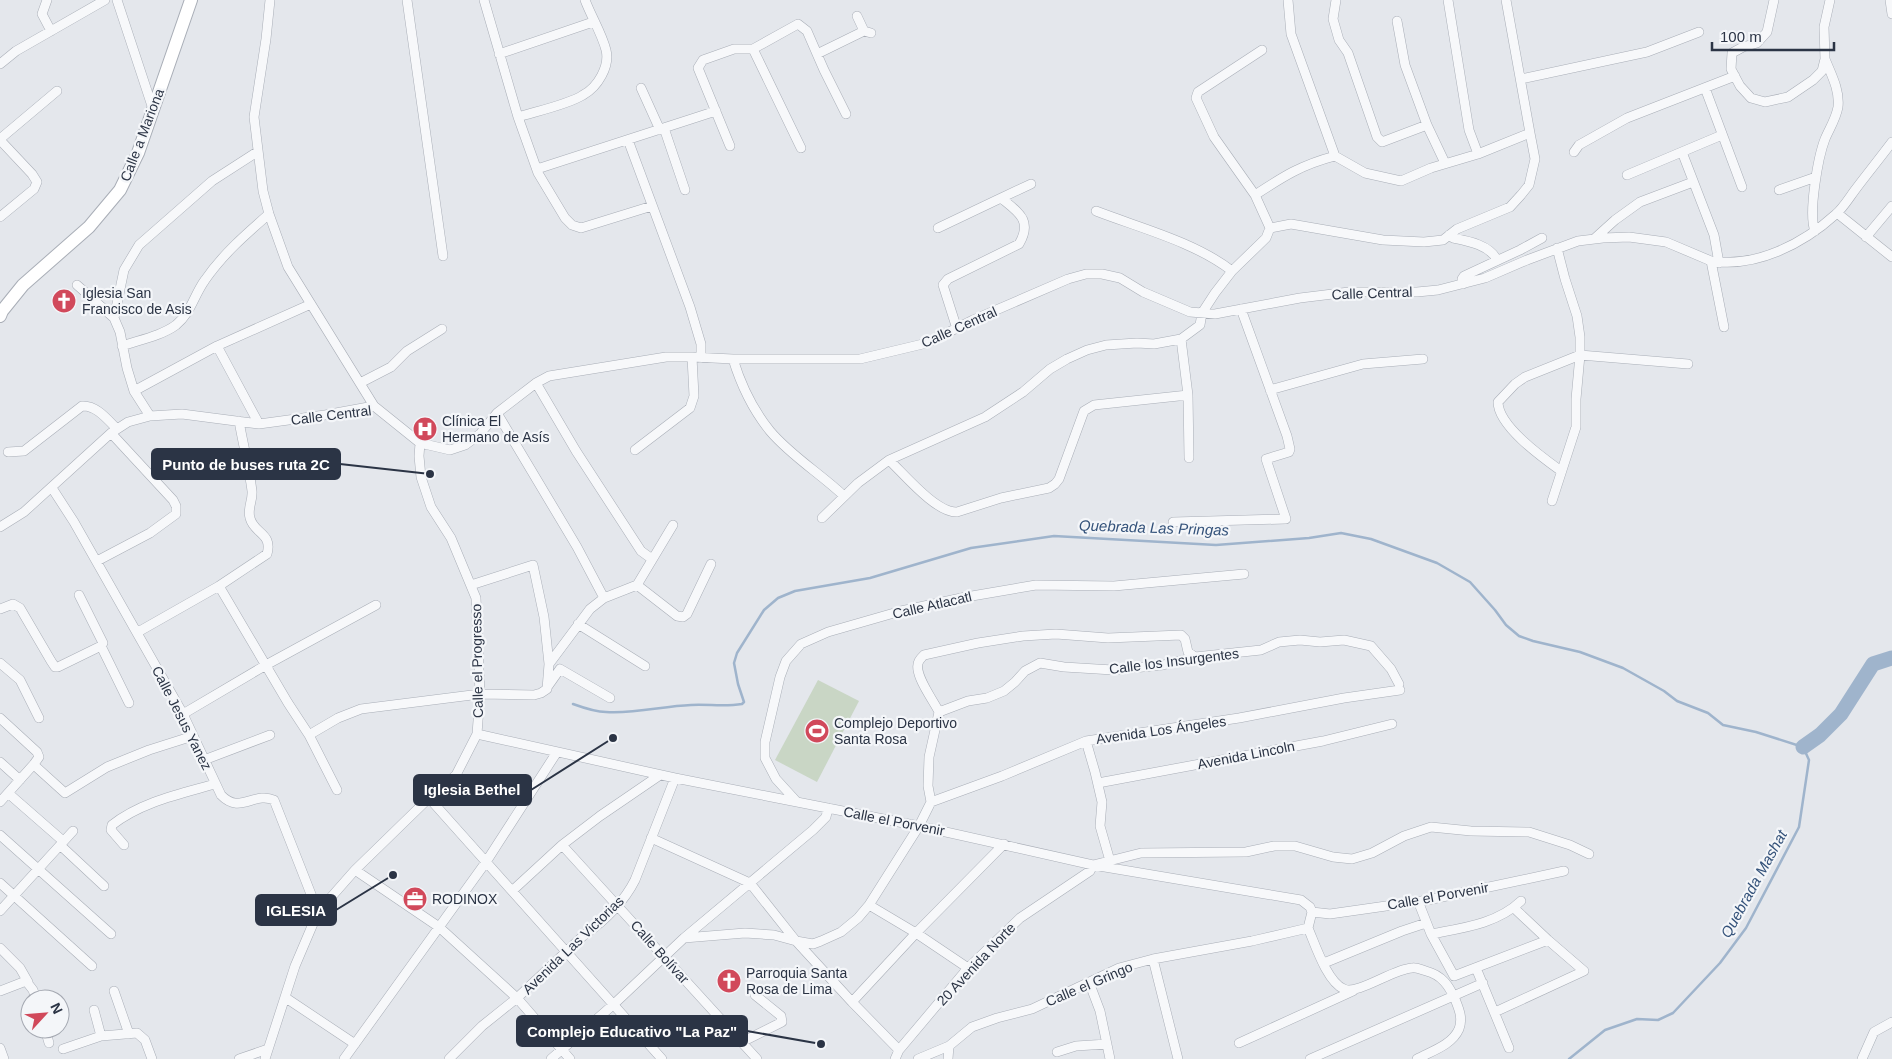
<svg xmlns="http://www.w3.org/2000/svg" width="1892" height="1059" viewBox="0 0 1892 1059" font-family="Arial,sans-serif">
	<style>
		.green { fill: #c9d6c5 }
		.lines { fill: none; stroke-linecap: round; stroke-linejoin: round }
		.stream { stroke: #9fb4cc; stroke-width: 2.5 }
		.river { stroke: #9fb4cc; stroke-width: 15 }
		.street-casing { stroke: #a9aeb7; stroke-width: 10 }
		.secondary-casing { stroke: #a9aeb7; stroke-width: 14 }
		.street { stroke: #f7f8fa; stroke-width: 9 }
		.secondary { stroke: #fff; stroke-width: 12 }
		.labels { text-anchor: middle; stroke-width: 4.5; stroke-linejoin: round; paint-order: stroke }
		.street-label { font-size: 14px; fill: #2b3445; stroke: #f4f6f9 }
		.poi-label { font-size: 14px; fill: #2b3445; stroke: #f4f6f9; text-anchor: start }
		.water-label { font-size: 15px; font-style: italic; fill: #34527a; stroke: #f4f6f9 }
		.leader { fill: none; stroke: #2b3445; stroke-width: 2 }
		.callout-dot { fill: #2b3445; stroke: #f4f6f9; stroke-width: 2 }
		.callout { fill: #2b3445; stroke: #2b3445; stroke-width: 2 }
		.callout-label { font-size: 15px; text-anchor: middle; font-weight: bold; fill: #fff }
	</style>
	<rect width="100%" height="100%" fill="#e4e7ec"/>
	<path class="green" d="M818,680L859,701L817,782L775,760Z"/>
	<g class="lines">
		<path class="stream" d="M573,704C584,708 595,712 606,712C635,714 663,706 691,705C709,704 724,707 742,704L744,702L738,684L734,663L737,653L764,610L778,598L795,591L870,578L971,548L1054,536L1216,545L1309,538L1341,533L1371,539L1437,563L1470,582L1495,610L1506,625L1519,636L1533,641L1580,652L1623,668L1664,691L1677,701L1708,713L1723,725L1756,732L1803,747L1809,760L1799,827L1746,928L1720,963L1673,1013L1658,1020L1637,1019L1605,1030L1569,1059"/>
		<path class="river" d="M1803,747L1820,735L1841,714L1873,664L1892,658"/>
		<defs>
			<path id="street" d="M47,0L42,14L51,31
				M117,0L153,109
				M270,0L266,39L254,117L263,191L269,214L288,267L374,406
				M407,0L443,256
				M484,0L518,117L538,173L565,218L572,225L581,228L652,206
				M1288,0L1291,34L1335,156
				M1336,0L1333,19L1339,40L1348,53L1377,137L1382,142L1427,125
				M1448,0L1469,130L1478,154
				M1774,0L1767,32L1757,43L1743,47L1732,53L1731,69L1740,86L1751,98L1765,102L1788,97L1813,80L1822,71L1825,59L1824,27L1830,0
				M1890,0L1892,14
				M857,16L864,31
				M1397,21L1405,65L1427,125L1445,163
				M753,49L801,148
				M499,54L593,22
				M817,54L824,70L846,114
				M0,64L16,51L105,0
				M1521,79L1647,52L1699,32
				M641,88L660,130
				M1705,88L1742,187
				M518,117C534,112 570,104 583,95C598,87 610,66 606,50C602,34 591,16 585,0
				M664,128L685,190
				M0,139L57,91
				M0,140L32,174L37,182L34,189L0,217
				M628,140L690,307L701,344V358
				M730,146L698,68L703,60L734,49H753L798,24L807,31L817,54L864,31L871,33
				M1574,152L1579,145L1627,118L1735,76
				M1682,152L1714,235L1719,263
				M537,169L716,111
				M1627,175L1722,135
				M1779,190L1816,177
				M1255,195C1284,176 1301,165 1335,156L1365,173L1401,181L1431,168L1478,154L1530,133L1506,0
				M1001,198L1031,184
				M1096,211C1140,228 1195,242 1232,271
				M1837,213L1892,257
				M938,228L1001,198C1018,212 1033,220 1019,244L948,279L943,285L957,329
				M1270,228L1291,224L1383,240L1424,242L1443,240L1457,229L1510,207L1521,195L1529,185L1535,159L1530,133
				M1815,231C1808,214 1818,157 1825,139C1829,129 1836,119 1838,107C1840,90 1831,74 1825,59
				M1449,235L1453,238C1468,241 1490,245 1497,260
				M1866,237L1892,206
				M1594,239L1615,220L1640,202L1693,182
				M1711,261L1724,327
				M1463,284L1462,279L1464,276L1520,250L1542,238
				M77,285L114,318L120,332L127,368L134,391L150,416
				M114,318L124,270L139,245L212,181L257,152
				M1181,339L1188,395L1189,458
				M122,346C139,340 161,336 176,325C191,313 194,295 205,280C223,254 246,234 269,214
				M217,346L311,304
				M733,359C741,385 753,410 770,431C791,456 821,474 844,496
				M360,383L391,367L407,351L442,329
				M536,383L576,451L641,551L652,559
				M1270,390L1363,364L1423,359
				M134,391L217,346L259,424
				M497,413L577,547L604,598
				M635,450L690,408L694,396L692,357
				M8,452L24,451L82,406C96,405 107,419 117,429
				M889,460C904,474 936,513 957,512L1001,498L1049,488L1055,484L1059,479L1084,411L1094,405L1188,395
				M1561,471C1543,458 1498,426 1498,402L1515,384L1525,377L1580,355L1688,364
				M52,488L74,522L183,714L221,795C240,815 254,791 274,800L318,912
				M1552,501L1576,427V399L1580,355V337L1577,316L1565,279L1557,248
				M822,518L858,483L889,460L985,417L1023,392L1050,369L1067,359L1087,350L1106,345L1137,343L1154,344L1181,339L1200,325L1202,313L1215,293L1232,271L1266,238L1270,228L1255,195L1214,137L1196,98L1198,92L1262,50
				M1173,522L1286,519L1266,459L1289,452L1290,449L1287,436L1241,309
				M0,527L24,512L111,433L128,422L150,416L182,414L259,424L325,415L374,406L420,443L450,450L465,445L480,434L497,413L536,383L549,376L666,357H692L733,359H860L927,343L973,320L1068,279L1086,274H1102L1120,278L1143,292L1190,312L1215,314L1300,298L1349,292H1417L1438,290L1485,278L1527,260L1578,241L1603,238L1629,237L1666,242L1711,261C1756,268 1803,244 1836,214C1843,208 1849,198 1855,190C1867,174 1880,158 1892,142
				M97,561L150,533L176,514V506L173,500L111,433
				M471,585L533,565L544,617L549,664
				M637,585L677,616L683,617L687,614L711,564
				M219,586L288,703L309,735L337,790
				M0,609L13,604L20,608L51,661L55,667H58L101,646L103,643L79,595
				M578,624L645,666
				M138,632L219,586L267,554C273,533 254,534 250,518C247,509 253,500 252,491C249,467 243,444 239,421
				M101,646L129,703
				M0,663L20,680L39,718
				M548,686L560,669L610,698
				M939,712C934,701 912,673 919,661C919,660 924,655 924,655L978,643L1023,636L1056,634L1108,638L1181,635L1185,639L1188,652L1195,657
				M183,714L266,665L376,605
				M0,718L37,752L39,757L34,764L0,802
				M477,734L675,778L919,826L1093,865L1301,900L1310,907L1312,912L1308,928L1252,941L1153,959L1119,968L1032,1009L997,1018L972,1027L949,1046L918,1059
				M309,735L338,718L361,709L480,694L534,695L541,693L547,689L549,664L590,609L604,598L637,585L673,525
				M1086,741L1095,772L1102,802L1100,826L1110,861
				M204,760L270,735
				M0,762L20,780
				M34,765L65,793L107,767L149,750L193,736
				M1098,783L1323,741L1392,724
				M8,793L63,841
				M429,798L662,1059
				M797,802L776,779L765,758V742L780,677L786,661L801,644L828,632L901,611L966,597L1036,585L1114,586L1244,574
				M931,802L1002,776L1086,741L1239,718L1344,698L1400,690
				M0,835L111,934
				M651,838L750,883L796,941L813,944L821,941L841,932L858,918L869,905L919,826L931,802L928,786L929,757L939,712L968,701L987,698L1004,691L1015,682L1025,671L1040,663L1064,667L1113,670L1163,665L1195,657L1261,650L1279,642L1300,640L1320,642L1344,640L1371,646L1391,669L1399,684
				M60,845L104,886
				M124,845L111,830L112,825C141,802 180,794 215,784
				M562,845L757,1059
				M355,870L439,927L517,998L570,1059
				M0,883L92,966
				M512,891L562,845L600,816L660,775
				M1418,901L1431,934L1454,976L1548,940
				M869,905L916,933L968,968
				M0,911L73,831
				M1312,912L1330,914L1428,900L1564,871
				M1308,928C1315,944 1327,982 1344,989C1358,995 1393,969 1412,968C1416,967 1422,970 1426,971C1442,975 1449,986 1455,999C1459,1009 1463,1018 1459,1029C1452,1045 1432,1051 1417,1059
				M1431,934C1462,928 1497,924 1521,901
				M684,938L813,830L826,817L828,808
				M0,948L20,968L28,982
				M1153,959L1178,1059
				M1324,963L1402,931L1426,923
				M1476,968L1509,1048
				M1089,982L1100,1011L1110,1059
				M0,991L26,981L33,990L36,999
				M114,991L129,1034
				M286,998L355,1044
				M852,1002L916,933L1004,844
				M94,1010L101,1036
				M1495,1012L1584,971L1548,940L1514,908
				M45,1029L49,1043
				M742,1042L782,1022L781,1016L755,995
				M1239,1043L1353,991
				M0,1048L4,1059
				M63,1049L101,1036L137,1033L145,1040L152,1059
				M1057,1052L1076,1046L1107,1044
				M239,1059L268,1049
				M265,1059L295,966L318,912L355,870L429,798L456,775L477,734L480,694L476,598L451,538L431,507L421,477L419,456L420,443
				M344,1059L486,862L557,752
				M449,1059L482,1026L517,998L583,936C603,922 624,902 635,880L675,778
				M551,1059L614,1004L684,938L745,933L774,935L796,941L852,1002L899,1050
				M895,1059L899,1050L968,968L1020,918L1090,871L1093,865L1141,853L1246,852L1274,846H1295L1333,857L1352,859L1372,853L1404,836L1431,827L1471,831L1529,832L1570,845L1589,854
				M948,1059L949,1046
				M1310,1059L1483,983
				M1862,1059L1874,1032L1892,1022"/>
			<path id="secondary" d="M0,316L2,311L23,285L89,227L120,190L138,153L191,0"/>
		</defs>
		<use href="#street" class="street-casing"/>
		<use href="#secondary" class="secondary-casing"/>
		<use href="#street" class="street"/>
		<use href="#secondary" class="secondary"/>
	</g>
	<defs>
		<symbol id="church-disc" viewBox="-11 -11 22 22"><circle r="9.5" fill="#d1495b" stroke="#f4f6f9"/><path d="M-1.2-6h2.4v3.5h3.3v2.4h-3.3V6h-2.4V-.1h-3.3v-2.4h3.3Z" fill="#fff"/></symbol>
		<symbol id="hospital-disc" viewBox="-11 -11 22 22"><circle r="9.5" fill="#d1495b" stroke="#f4f6f9"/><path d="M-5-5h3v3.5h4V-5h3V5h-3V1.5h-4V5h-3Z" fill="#fff"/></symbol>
		<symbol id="stadium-disc" viewBox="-11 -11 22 22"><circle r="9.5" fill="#d1495b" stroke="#f4f6f9"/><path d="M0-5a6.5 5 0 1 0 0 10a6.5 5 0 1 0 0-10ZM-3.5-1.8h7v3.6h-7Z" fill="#fff"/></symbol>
		<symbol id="office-disc" viewBox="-11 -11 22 22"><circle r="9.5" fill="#d1495b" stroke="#f4f6f9"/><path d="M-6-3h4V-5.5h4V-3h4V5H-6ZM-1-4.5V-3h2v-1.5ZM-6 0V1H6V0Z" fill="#fff"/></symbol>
	</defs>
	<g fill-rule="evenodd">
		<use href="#church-disc" x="50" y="287" width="28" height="28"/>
		<use href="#hospital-disc" x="411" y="415" width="28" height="28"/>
		<use href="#stadium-disc" x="803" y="717" width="28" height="28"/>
		<use href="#office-disc" x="401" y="885" width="28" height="28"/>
		<use href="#church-disc" x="715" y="967" width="28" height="28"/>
	</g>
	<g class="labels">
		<g class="street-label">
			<text transform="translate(142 135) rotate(-69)" y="5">Calle a Mariona</text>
			<text transform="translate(1372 293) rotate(-2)" y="5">Calle Central</text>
			<text transform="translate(959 327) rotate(-24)" y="5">Calle Central</text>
			<text transform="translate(331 415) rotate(-7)" y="5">Calle Central</text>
			<text transform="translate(932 605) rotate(-13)" y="5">Calle Atlacatl</text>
			<text transform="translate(477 661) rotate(-91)" y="5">Calle el Progresso</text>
			<text transform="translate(1174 661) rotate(-7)" y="5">Calle los Insurgentes</text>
			<text transform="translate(182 718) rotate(63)" y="5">Calle Jesus Yanez</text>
			<text transform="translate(1161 730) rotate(-8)" y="5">Avenida Los Ángeles</text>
			<text transform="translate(1246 755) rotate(-11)" y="5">Avenida Lincoln</text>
			<text transform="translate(894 821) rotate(11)" y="5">Calle el Porvenir</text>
			<text transform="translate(1438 896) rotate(-10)" y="5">Calle el Porvenir</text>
			<text transform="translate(573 945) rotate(-44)" y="5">Avenida Las Victorias</text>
			<text transform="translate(660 952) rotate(48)" y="5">Calle Bolívar</text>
			<text transform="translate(976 964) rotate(-47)" y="5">20 Avenida Norte</text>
			<text transform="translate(1089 984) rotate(-23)" y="5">Calle el Gringo</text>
		</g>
		<g class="poi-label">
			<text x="82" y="298">Iglesia San<tspan x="82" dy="16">Francisco de Asis</tspan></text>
			<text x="442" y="426">Clínica El<tspan x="442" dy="16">Hermano de Asís</tspan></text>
			<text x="834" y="728">Complejo Deportivo<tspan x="834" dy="16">Santa Rosa</tspan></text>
			<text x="432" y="904">RODINOX</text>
			<text x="746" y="978">Parroquia Santa<tspan x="746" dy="16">Rosa de Lima</tspan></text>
		</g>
		<g class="water-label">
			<text transform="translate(1154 528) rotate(2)" y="5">Quebrada Las Pringas</text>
			<text transform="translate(1754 884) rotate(-61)" y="5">Quebrada Mashat</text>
		</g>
	</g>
	<path class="leader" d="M430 474L340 464M613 738L531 790M393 875L336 910M821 1044L747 1031"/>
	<g class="callout-dot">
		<circle cx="430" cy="474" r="5"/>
		<circle cx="613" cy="738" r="5"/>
		<circle cx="393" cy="875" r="5"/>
		<circle cx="821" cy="1044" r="5"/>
	</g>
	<g class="callout">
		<rect x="152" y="449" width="188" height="30" rx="5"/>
		<rect x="414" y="775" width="117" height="30" rx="5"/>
		<rect x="256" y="895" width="80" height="30" rx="5"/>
		<rect x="517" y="1016" width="230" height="30" rx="5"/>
	</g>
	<g class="callout-label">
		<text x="246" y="470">Punto de buses ruta 2C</text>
		<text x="472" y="795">Iglesia Bethel</text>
		<text x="296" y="916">IGLESIA</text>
		<text x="632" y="1037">Complejo Educativo "La Paz"</text>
	</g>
	<g transform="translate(45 1014) rotate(64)"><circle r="24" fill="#f4f6f9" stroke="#a4a8b1"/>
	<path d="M0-4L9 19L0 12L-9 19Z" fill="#d1495b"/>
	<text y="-8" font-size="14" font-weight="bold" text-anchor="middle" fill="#2b3445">N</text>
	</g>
	<path d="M1712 42v8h122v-8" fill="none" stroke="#2b3445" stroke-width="2.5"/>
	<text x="1720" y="42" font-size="15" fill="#2b3445" stroke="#f4f6f9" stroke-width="4" paint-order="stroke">100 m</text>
</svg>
